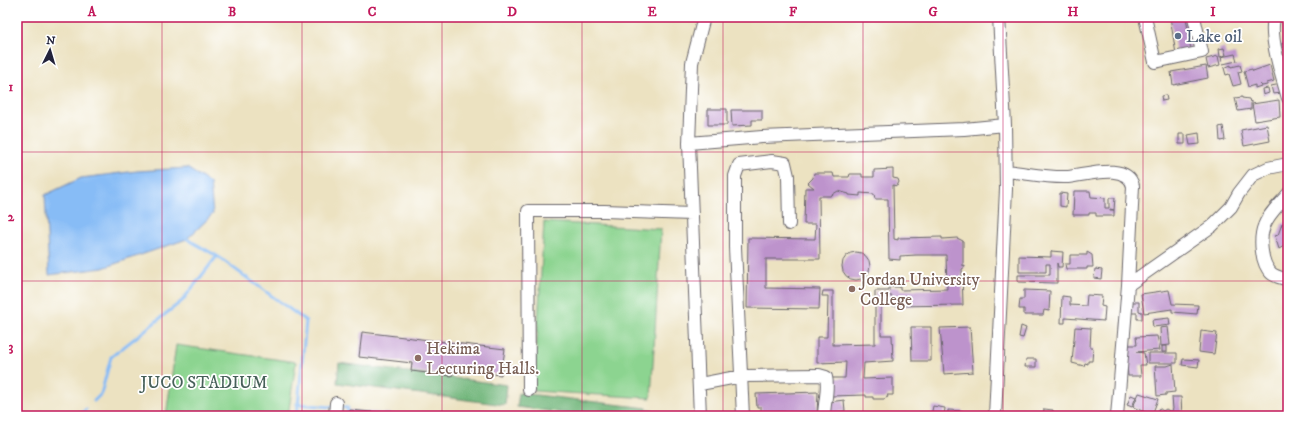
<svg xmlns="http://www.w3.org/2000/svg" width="1305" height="433" viewBox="0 0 1305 433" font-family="'IM FELL DW Pica',serif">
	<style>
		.green { fill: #8cd490; stroke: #577b66 }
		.forest { fill: #71b67a; stroke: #4a6c5a }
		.water { fill: #87bcf6; stroke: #546f98 }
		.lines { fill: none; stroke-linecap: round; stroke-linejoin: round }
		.stream { stroke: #87bcf6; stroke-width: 3 }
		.building { fill: #bd93cc }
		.minor-casing { stroke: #69656a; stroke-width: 14 }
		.minor { stroke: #fff; stroke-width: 12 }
		.grid { fill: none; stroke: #c2185b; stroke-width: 1; stroke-opacity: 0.55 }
		.service-dot { fill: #5c6f8a; stroke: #fff; stroke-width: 1.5 }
		.education-dot { fill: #8d6e63; stroke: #fff; stroke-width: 1.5 }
		.labels { text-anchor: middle; stroke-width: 3.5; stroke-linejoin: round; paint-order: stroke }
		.service-label { font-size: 17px; fill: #4e5e75; stroke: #fff; text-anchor: start }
		.education-label { font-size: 17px; fill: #785e54; stroke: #fff; text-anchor: start }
		.park-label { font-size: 17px; fill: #476059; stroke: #fff }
		.neatline { fill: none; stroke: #c2185b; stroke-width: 1.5 }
		.grid-label { font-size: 13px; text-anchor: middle; font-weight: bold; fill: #c2185b }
	</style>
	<rect width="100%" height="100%" fill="#fff"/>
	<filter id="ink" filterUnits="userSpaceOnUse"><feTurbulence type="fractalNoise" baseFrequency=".025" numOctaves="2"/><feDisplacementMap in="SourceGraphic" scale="8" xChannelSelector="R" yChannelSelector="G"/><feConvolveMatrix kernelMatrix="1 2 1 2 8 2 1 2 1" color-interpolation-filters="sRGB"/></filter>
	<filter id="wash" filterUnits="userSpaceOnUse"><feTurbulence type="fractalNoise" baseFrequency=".012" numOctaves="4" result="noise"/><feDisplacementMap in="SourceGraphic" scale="16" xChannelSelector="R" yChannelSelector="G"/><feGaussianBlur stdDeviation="0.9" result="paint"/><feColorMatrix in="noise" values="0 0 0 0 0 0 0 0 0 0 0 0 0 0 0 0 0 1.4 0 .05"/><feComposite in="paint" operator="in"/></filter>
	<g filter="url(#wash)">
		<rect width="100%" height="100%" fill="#ece2c1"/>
		<path class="green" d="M544,222L661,229L651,398L534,391Z
			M176,345L296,362L288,416H166Z"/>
		<path class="forest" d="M339,363L507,385L505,405L337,383Z
			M519,393L647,408L646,416H588L517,407Z
			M648,410L661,413V416H647Z"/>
		<path class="water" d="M187,168L210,183L213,214L187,239L103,268L49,275L45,195L81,178L137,171Z"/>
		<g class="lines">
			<path class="stream" d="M217,256L306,321L297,416
				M94,401L101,394L111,357L182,301L217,256L187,239
				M297,404L332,407
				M338,407L348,408L347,416
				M79,416L86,409"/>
		</g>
		<g id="blocks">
			<path class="building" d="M1170,17H1186L1191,51L1176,54Z
				M1287,43L1288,49L1283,50L1281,44Z
				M1224,48L1226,55L1220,57L1219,49Z
				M1235,54L1237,61L1223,64L1221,57Z
				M1218,56L1220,65L1208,68L1206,59Z
				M1231,65V67L1240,65L1242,71L1238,72L1241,84L1233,86L1229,74L1226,75L1224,68Z
				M1270,65L1274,81L1267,83V85L1262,86L1260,84L1261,86L1255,88V85L1248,87L1244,71L1252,69L1253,71Z
				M1206,66L1208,78L1173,85L1171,72Z
				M1281,84L1282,93L1273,94L1271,86Z
				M1268,88L1269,93L1263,95L1262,89Z
				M1166,95L1167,100L1162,101L1161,96Z
				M1242,97V98L1249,99L1250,102L1251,101V109L1238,111L1235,98Z
				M1279,100L1280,117L1255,121L1252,104Z
				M708,109H727V125H708Z
				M731,110H762V120H752V125L732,126Z
				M1267,125L1270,141L1244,146L1241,130Z
				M1223,126L1225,140L1220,141L1219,127Z
				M1199,133L1200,144L1190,145L1188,135Z
				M1179,134H1185V144H1179Z
				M893,169V178L898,179L899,182L897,186L893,185L894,239L898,240V238L942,237V239L957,238L963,241V266L965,265V267L962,269L963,305L893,306L892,296H881V335H892L893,361L864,363L863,379L893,378V395H887L888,397L884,399H873V397H866V395L831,396V378H845L846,362L817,363V337H827L828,296H822L823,291H833V345L875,344V291H889V287H900V290L947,289L946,255H916L900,256V260L889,259L888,199H875L874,194L860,193V196L849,195V194L838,191L830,196H819L820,259H766V288L820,289L819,309L747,308L748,238L815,239L816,224H804L805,188H814L808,183L813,178L814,173H833L834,177H849L850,174H862V177H874V170Z
				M1074,191H1090L1091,197L1105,198V208H1109V198H1115L1114,210L1110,209V210H1114V216H1096V213H1089V215H1073Z
				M1060,193L1067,194L1066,207L1060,206Z
				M1288,222V248L1284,246L1279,249L1275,236L1278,235L1282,224Z
				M1051,251L1063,252L1062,267H1058L1057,263V283L1018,282V275H1050V264H1046V272H1019V256L1051,257Z
				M842 266a14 14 0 1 1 28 0a14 14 0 1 1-28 0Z
				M1087,252L1092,255L1093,267H1087V269H1066L1065,264H1070V255H1087Z
				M1095,269L1102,270L1101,279L1094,278Z
				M1024,290L1050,291L1049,311L1044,310L1043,315H1024V309H1019L1020,299H1024Z
				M1169,290L1172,304L1198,305L1197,314L1172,312V309L1144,313L1141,294Z
				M1087,295L1102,296L1101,306L1105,307L1104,321L1065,318V323H1061L1062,296L1070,297V305L1086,306Z
				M1130,302H1139V311L1142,312V319H1137V313H1130Z
				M1169,318L1170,325L1153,327L1152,320Z
				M1021,326L1026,328L1023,338L1019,337Z
				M911,327H931V361H912Z
				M970,327L973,372L944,374L940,328Z
				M1075,327L1091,328L1090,348H1093L1092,361H1088V364L1085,363L1084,366L1072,363Z
				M1168,327L1170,345L1161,346L1160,328Z
				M1201,331L1217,333L1214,354L1199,352Z
				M362,332L505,349L501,375L453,370L452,376L411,371L412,363L359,357Z
				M1157,336L1160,350L1136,352L1144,353L1146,365H1140L1141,376H1128L1126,354L1129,345H1137L1136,337Z
				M1162,346H1167V352H1162Z
				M1148,353H1177V363H1148Z
				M1026,359H1036V367H1025Z
				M1183,359L1199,360L1198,367L1182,365Z
				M1173,364L1175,392L1166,393V395L1157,396L1155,366H1167Z
				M818,392L817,416H812V413L807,414V416H785V412L761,413V407H757L756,394Z
				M1139,393L1158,399L1152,415L1133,407Z
				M1131,395L1136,397L1132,407L1127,405Z
				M1172,397H1181L1182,416H1155L1159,408L1163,411L1166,409L1171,412L1173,409Z
				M844,400L845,411L830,413L829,402Z
				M933,406L945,408L944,416H931Z
				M1044,409L1053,410V416H1043Z
				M350,410L404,415V416H349Z
				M948,410L963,411V416H948Z"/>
		</g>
	</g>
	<g filter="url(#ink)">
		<use href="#blocks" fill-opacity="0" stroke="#69656a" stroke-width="1"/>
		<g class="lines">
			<defs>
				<path id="minor" d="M999,17L1005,125
					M1145,17L1155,62L1202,52L1194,17
					M1275,17C1267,33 1283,80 1288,98
					M689,143L762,137L964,129L1005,125L1006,189L995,416
					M1006,171C1026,173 1048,178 1068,177C1084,176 1127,161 1133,186L1128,285
					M1288,194C1280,204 1268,214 1264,226C1259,239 1261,263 1271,273C1275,277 1283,278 1288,280
					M700,384L742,376L819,375L826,377C829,388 824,404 824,416
					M529,390L528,211H604L692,214
					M335,416L336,403
					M700,416L689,143L692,63L704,17
					M743,416L735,247V176L739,165L772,161L785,163L788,176L789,224
					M1117,416L1128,285L1212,226L1231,207L1239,193L1253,175L1268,168L1288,164"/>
			</defs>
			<use href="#minor" class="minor-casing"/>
			<use href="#minor" class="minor"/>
		</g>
	</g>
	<path class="grid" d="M162,17V416M302,17V416M442,17V416M582,17V416M723,17V416M863,17V416M1003,17V416M1143,17V416M17,152H1288M17,281H1288"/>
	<circle class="service-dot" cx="1178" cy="36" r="4"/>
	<g class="education-dot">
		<circle cx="852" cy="289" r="4"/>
		<circle cx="418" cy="358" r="4"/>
	</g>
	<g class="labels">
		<g class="service-label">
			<text x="1186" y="42">Lake oil</text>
		</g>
		<g class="education-label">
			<text x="860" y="285">Jordan University<tspan x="860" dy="20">College</tspan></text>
			<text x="426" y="354">Hekima<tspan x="426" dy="20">Lecturing Halls.</tspan></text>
		</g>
		<g class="park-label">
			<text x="204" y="388">JUCO STADIUM</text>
		</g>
	</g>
	<rect width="1305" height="433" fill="none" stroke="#fff" stroke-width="44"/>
	<g transform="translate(50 50) rotate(5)" stroke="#ffffff" stroke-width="3" paint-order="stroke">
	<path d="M0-3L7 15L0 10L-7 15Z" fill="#22223b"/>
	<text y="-6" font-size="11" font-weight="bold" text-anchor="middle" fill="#22223b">N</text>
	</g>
	<rect x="22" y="22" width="1261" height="389" class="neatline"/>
	<g class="grid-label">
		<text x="92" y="16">A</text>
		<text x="232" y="16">B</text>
		<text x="372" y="16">C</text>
		<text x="512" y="16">D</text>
		<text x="652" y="16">E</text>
		<text x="793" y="16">F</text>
		<text x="933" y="16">G</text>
		<text x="1073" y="16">H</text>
		<text x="1213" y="16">I</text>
		<text x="11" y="91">1</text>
		<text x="11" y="221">2</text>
		<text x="11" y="351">3</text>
	</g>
</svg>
